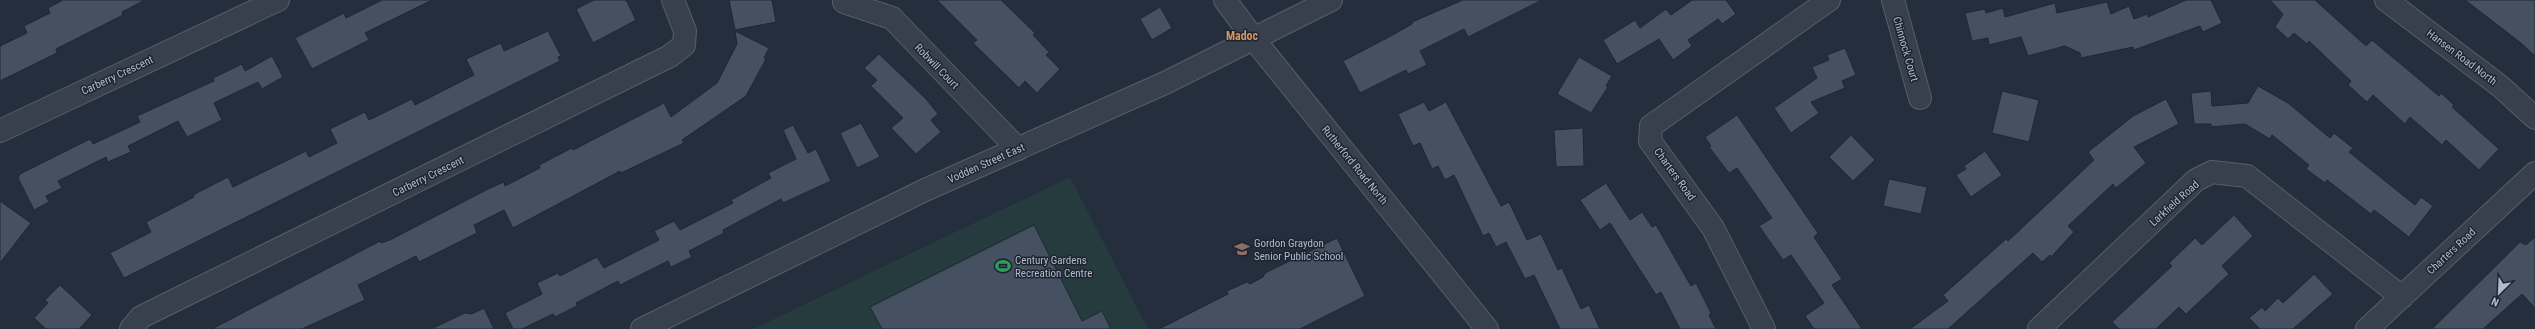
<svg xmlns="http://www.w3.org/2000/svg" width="2535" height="329" viewBox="0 0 2535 329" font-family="'Roboto Condensed',sans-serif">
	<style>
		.green { fill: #263b3e }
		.building { fill: #455061; stroke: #1f2734 }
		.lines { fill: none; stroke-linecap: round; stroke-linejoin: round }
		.minor-casing { stroke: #565e6b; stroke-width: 24 }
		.minor { stroke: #38404d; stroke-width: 22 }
		.labels { text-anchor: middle; stroke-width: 3; stroke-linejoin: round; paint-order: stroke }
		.street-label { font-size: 11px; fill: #b3bbc8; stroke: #1d2532 }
		.poi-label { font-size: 11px; fill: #b3bbc8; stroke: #1d2532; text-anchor: start }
		.neighbourhood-label { font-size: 12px; font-weight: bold; fill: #d49763; stroke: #1d2532 }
	</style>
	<rect width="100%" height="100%" fill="#242e3d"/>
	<path class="green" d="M1070,177L1148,329H753Z"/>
	<path class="building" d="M63,0H145L122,12L123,15L56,49L57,53L0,81V46L27,33L24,26L50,13L48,8Z
		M382,0H432L365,33L369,40L312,69L295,38L344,13L346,18Z
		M594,0H626L636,20L593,43L576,9Z
		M729,0H772L776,22L735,30Z
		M937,0H1001L1035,33L1033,35L1049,52L1046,55L1060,69L1037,93L1025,81L1019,88L973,43L977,40Z
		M1463,0H1542L1468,37L1464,29L1420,51L1427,65L1408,74L1406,70L1360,93L1343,61L1389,37L1412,24V22Z
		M1692,0H1726L1736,14L1722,24L1718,19L1688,40L1692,46L1673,60L1659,39L1617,64L1603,40L1635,20L1640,28L1666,9L1671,15Z
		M2186,0H2211L2222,23L2203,32L2200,26L2134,50L2133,47L2081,58L2080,53L2065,46L2028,56L2021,37L1989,45L1988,38L1972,41L1965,13L1985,9L1986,13L2003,8L2005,17L2055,3L2057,13L2107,2L2111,14L2129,6L2134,19L2148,14V17Z
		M2270,0H2315L2366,46L2372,40L2439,96L2441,93L2454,105L2452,107L2499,149L2479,170L2446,140L2442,145L2410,117L2405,124L2373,95L2367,102L2348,85L2351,81L2309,41L2307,44L2294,33L2288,39L2275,27L2283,14Z
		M2465,0H2535V56L2521,43Z
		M1160,7L1172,28L1152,40L1140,19Z
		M548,31L561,56L558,57L560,61L124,278L110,253L151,232L146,222L194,197L193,195L228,177L233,187L306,151L309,157L337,143L330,129L365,112L369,120L412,99L415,105L474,75L466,59L501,43L504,51Z
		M735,31L769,48L764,58L766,59L746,96L682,140L684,143L621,173L620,171L513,228L504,210L474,225L477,233L419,262L416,256L358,285L365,300L302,329H212L380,241L381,243L390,240L490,188L504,182L505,186L540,168L539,165L572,148L573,150L664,103L671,117L717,83L737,44Z
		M1845,48L1856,75L1842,81L1845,88L1811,102L1819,113L1791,133L1774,108L1817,78L1812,67L1829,60L1827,55Z
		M879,54L926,99L938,114L931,120L941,132L916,154L891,128L903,118L871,86L877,80L864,68Z
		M272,56L283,77L262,89L258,82L214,103L222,120L187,137L178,121L128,146L131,152L108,162L106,157L58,181L62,188L46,196L49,202L34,210L18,178L20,174L90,139L93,144L140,122L137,116L214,81L213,78L242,64L245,71Z
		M1579,57L1612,76L1606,86L1608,87L1591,113L1557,94Z
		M2258,86L2288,103L2330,138L2334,133L2353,148L2349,152L2415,205L2421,197L2433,206L2409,237L2374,210L2371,214L2327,180L2325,183L2306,169L2309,165L2272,135L2270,139L2245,124L2211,127V124H2194L2191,93L2211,91L2212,106L2248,103Z
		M2002,91L2039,100L2029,142L1992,133Z
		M2166,99L2179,124L2134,147L2146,163L2116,188L2113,184L2068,226L2074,232L2051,257L2050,255L2042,262L2033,253L1948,329H1910L1948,301L1943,295L2006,239L2008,241L2094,160L2088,152L2133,116Z
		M1424,102L1429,111L1446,102L1501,206L1509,202L1527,240L1541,234L1558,270L1562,268L1581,309L1589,305L1600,329H1560L1534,275L1525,279L1506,242L1496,247L1489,233L1483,236L1454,175L1445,180L1438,166L1432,169L1420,143L1413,146L1398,114Z
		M1737,115L1818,233L1814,237L1842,279L1832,285L1862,329H1814L1805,316L1824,303L1791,255L1783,260L1759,226L1772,218L1737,168L1729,173L1709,147L1711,146L1705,137Z
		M861,123L880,157L857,168L840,133Z
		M793,125L808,153L816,149L831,181L783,203L781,199L723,230L724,233L689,251L692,257L671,267L668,261L620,285L618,281L576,303L577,306L555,317L553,314L522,329H513L505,313L542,294L537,283L558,273L560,276L597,257L604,268L659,240L654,231L674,221L680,230L733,203L731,200L771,178L768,173L796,159L783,130Z
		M1583,128L1584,166L1556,167L1554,130Z
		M1851,135L1875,160L1853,181L1829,157Z
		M1985,151L2002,175L1971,197L1956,175L1966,169L1964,166Z
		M1889,179L1927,187L1921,214L1883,206Z
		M1606,183L1630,220L1642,212L1652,227L1656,225L1691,286L1696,283L1711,313L1709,315L1716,329H1680L1661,292L1656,295L1610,223L1600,230L1580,200Z
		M0,201L31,223L0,263Z
		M2234,215L2253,236L2222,266L2229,274L2186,314L2179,307L2156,329H2119L2112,322L2172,266L2169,263L2195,238L2202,245Z
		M1034,225L1082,321L1102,311L1111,329H882L870,307Z
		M2535,237V308L2522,294L2483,329H2432L2520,242L2526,245Z
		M1337,238L1365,296L1300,329H1159L1228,294L1227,291L1247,282L1250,284L1263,277L1265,273Z
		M2314,274L2333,294L2293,329H2260L2249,318L2262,307L2265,311L2278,298L2283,303Z
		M60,285L92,315L79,329H46L34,318L48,303L45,300Z
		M484,308L494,329H431L465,313L472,314Z"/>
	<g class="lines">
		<defs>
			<path id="minor" d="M1225,0L1260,47L1487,329
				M1893,0L1920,98
				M2386,0L2500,86L2535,118
				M844,2L892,18L1018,149
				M0,131L278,0
				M131,329L141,317L670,56L684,45L685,31L673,0
				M642,329L925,190L1165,83L1331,0
				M1764,329L1713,228L1650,141L1651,126L1829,0
				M2039,329L2196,180L2212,172L2247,176L2402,297
				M2367,329L2535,173"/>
		</defs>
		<use href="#minor" class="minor-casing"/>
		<use href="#minor" class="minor"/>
	</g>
	<defs>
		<symbol id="school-bare" viewBox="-9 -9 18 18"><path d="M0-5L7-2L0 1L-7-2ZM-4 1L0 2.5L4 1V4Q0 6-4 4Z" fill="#8d6e63" stroke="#1d2532" stroke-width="2.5" paint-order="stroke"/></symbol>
		<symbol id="stadium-bare" viewBox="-9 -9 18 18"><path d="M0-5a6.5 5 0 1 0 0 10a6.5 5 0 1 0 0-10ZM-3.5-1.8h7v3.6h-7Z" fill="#2e9e5b" stroke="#1d2532" stroke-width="2.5" paint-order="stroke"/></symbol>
	</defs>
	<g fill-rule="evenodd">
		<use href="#school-bare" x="1231" y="238" width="22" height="22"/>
		<use href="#stadium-bare" x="992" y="255" width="22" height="22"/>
	</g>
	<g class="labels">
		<g class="street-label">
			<text transform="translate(1906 49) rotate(74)" y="4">Chinnock Court</text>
			<text transform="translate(2462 57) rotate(37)" y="4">Hansen Road North</text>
			<text transform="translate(937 66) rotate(46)" y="4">Robwill Court</text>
			<text transform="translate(117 75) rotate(-25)" y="4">Carberry Crescent</text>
			<text transform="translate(986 163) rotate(-24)" y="4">Vodden Street East</text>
			<text transform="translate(1355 165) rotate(51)" y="4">Rutherford Road North</text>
			<text transform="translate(1675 174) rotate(54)" y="4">Charters Road</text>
			<text transform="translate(428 176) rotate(-26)" y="4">Carberry Crescent</text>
			<text transform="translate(2174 203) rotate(-42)" y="4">Larkfield Road</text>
			<text transform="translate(2451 251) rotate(-43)" y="4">Charters Road</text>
		</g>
		<g class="poi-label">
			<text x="1254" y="247">Gordon Graydon<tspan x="1254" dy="13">Senior Public School</tspan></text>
			<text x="1015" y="264">Century Gardens<tspan x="1015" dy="13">Recreation Centre</tspan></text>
		</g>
		<g class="neighbourhood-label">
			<text x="1242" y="40">Madoc</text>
		</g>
	</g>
	<g transform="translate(2499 293) rotate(204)" stroke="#1d2532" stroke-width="3" paint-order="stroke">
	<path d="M0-3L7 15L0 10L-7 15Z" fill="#b3bbc8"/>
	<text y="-6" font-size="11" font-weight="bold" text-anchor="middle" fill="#b3bbc8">N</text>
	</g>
</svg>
